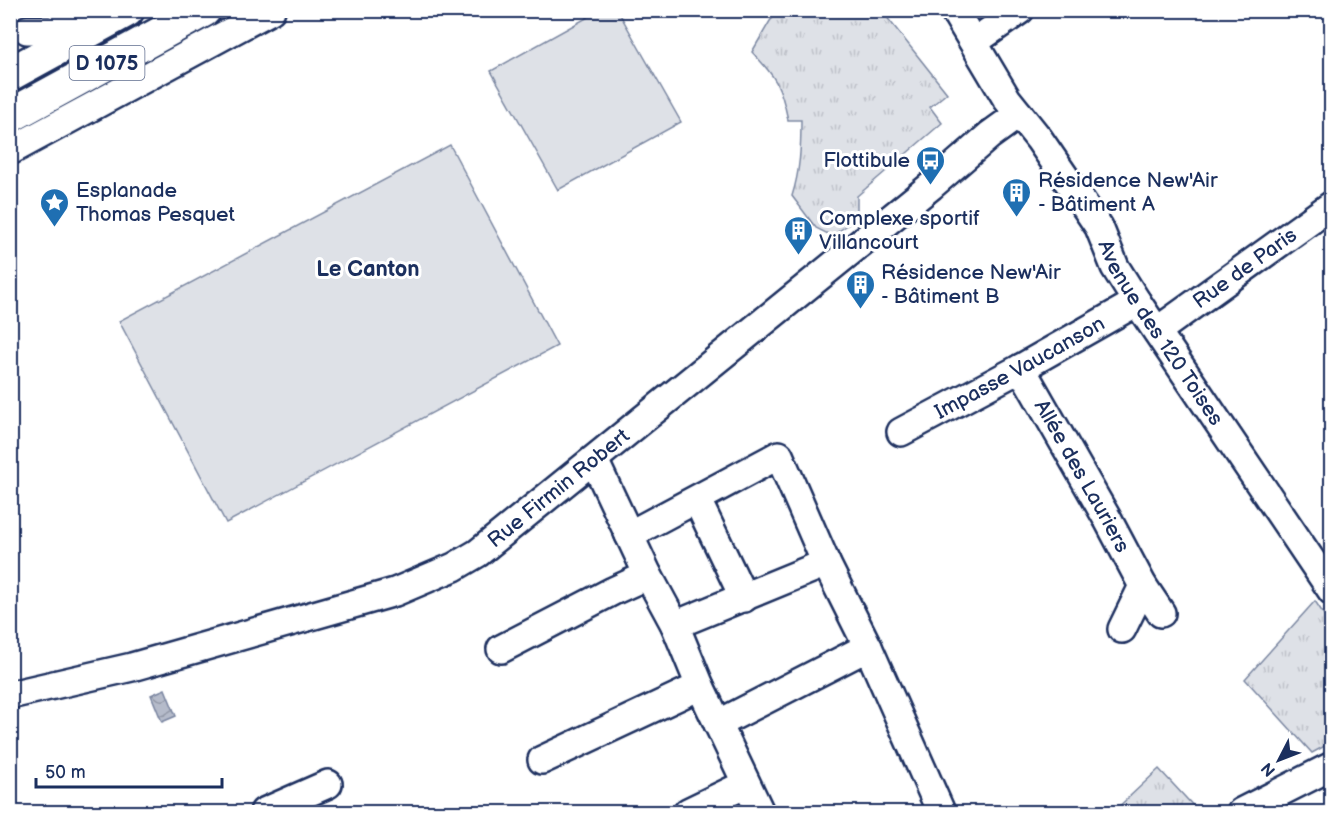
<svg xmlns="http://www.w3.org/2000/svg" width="1342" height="823" viewBox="0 0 1342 823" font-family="'Balsamiq Sans',sans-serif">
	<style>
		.grass { fill: url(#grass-tufts); stroke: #7c88a2; stroke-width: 1.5 }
		.pitch { fill: #dee1e7; stroke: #7c88a2; stroke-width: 1.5 }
		.water { fill: url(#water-waves); stroke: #77839f; stroke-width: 1.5 }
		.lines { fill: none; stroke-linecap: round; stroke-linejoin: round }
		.minor-casing { stroke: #1b2f5e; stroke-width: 32 }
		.primary-casing { stroke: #1b2f5e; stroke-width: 38 }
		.minor { stroke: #fff; stroke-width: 27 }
		.primary { stroke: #fff; stroke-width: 33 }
		.labels { text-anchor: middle; stroke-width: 6; stroke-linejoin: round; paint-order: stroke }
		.shield { fill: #fff; stroke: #5f6d8e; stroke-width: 1.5 }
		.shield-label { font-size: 20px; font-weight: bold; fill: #1b2f5e }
		.poi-label { font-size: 21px; fill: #1b2f5e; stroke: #fff; text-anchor: start }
		.street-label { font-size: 21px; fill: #1b2f5e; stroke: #fff }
		.neighbourhood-label { font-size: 22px; font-weight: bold; fill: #1b2f5e; stroke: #fff }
	</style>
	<defs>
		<pattern id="grass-tufts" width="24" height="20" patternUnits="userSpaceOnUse" patternTransform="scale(1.5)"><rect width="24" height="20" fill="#dee1e7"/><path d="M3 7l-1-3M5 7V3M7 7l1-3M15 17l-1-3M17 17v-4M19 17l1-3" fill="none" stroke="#bec1c9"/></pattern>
		<pattern id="water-waves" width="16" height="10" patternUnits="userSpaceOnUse" patternTransform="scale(1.5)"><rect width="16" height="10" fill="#b5bbca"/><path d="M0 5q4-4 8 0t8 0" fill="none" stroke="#9298a7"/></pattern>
	</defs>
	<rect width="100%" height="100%" fill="#fff"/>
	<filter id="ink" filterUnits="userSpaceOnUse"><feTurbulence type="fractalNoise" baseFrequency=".0167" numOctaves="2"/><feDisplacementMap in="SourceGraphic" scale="12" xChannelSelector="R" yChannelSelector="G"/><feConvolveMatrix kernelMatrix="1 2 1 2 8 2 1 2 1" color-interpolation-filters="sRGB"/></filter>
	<g filter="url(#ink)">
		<path class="grass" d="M780,10L882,11L947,93L930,107L942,123L857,196V218L832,236L816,228L792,196C800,171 801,147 801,120H788C781,86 776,77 752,52L770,21Z
			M1315,601L1331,625L1332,742L1312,753L1245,679Z
			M1159,769L1198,811L1195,812H1113Z"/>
		<path class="pitch" d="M599,11H618L681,122L558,190L491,71Z
			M450,145L557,346L226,523L119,321Z"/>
		<path class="water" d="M165,689L176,716L162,722L151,695Z"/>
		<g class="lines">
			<defs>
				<g id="minor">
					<path id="s1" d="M954,10L1007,99L1039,139L1099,227L1115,267L1137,302L1332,591"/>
					<path d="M27,30H53L74,18L107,21"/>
					<path d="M974,42L1020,10"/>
					<path d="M10,151L271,10"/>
					<path id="s2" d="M1157,331L1332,205"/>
					<path id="s3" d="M1021,368L1108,520L1143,586L1122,629"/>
					<path id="s4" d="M901,432L1021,368L1137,302"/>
					<path d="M594,460L648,575L675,625L700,686L760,812"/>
					<path d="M697,500L744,598"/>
					<path d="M629,535L779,455L826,563"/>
					<path d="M1143,586L1161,613"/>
					<path d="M675,625L826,563L868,647"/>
					<path d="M501,649L613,591L648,575"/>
					<path id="s5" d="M10,695L132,667L395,592L454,567L478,553L931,186L990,135L1019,114"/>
					<path d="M718,724L868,647L941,812"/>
					<path d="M542,760L700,686"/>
					<path d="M264,812L328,784"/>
					<path d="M688,812L746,784"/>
					<path d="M1241,812L1332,766"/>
				</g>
				<path id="primary" d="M10,74L127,10
					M10,116L204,10"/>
			</defs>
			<use href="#minor" class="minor-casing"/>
			<use href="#primary" class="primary-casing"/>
			<use href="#minor" class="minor"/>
			<use href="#primary" class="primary"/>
		</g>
	</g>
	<defs>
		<symbol id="bus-pin" viewBox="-11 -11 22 30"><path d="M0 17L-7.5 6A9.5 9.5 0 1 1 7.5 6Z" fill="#1f6fb2" stroke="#fff"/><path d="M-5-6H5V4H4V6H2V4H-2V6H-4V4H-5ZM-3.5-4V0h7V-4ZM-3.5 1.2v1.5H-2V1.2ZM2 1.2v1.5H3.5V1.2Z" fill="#fff"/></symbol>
		<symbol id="building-pin" viewBox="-11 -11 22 30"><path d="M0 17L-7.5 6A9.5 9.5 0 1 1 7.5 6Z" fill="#1f6fb2" stroke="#fff"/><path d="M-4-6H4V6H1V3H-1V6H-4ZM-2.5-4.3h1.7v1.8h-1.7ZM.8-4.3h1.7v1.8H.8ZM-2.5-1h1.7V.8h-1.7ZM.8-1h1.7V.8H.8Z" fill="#fff"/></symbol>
		<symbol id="sight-pin" viewBox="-11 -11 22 30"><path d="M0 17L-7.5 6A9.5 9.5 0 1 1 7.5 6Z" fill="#1f6fb2" stroke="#fff"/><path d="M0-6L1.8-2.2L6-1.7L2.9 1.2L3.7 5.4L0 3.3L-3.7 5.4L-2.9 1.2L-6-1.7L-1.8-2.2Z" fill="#fff"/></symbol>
	</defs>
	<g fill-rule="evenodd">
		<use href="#bus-pin" x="914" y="144" width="33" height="45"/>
		<use href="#building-pin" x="1000" y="176" width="33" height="45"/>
		<use href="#sight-pin" x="38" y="186" width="33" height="45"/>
		<use href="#building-pin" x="782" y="214" width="33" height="45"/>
		<use href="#building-pin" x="844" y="268" width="33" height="45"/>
	</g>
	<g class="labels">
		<rect class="shield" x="69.5" y="46" width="75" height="34" rx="4.5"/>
		<g class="shield-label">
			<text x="107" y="70">D 1075</text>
		</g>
		<g class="poi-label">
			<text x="910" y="167" text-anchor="end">Flottibule</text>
			<text x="1038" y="187">Résidence New'Air<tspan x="1038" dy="24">- Bâtiment A</tspan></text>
			<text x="76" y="197">Esplanade<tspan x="76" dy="24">Thomas Pesquet</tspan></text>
			<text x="819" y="225">Complexe sportif<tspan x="819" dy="24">Villancourt</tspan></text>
			<text x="881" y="279">Résidence New'Air<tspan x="881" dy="24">- Bâtiment B</tspan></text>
		</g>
		<g class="street-label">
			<text dy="7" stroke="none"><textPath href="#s2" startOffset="108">Rue de Paris</textPath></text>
			<text dy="7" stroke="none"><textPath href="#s1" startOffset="384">Avenue des 120 Toises</textPath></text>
			<text dy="7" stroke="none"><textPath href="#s4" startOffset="135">Impasse Vaucanson</textPath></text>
			<text dy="7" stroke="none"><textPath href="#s3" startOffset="124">Allée des Lauriers</textPath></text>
			<text dy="7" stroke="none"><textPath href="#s5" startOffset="594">Rue Firmin Robert</textPath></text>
		</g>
		<g class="neighbourhood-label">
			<text x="368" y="276">Le Canton</text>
		</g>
	</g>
	<rect width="1342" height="823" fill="none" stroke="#fff" stroke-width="36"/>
	<rect x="18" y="18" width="1306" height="787" fill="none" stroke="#1b2f5e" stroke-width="2" filter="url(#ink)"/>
	<g transform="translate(1279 760) rotate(228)" stroke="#ffffff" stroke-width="4.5" paint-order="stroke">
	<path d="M0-4.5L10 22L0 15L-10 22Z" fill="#1b2f5e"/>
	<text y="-9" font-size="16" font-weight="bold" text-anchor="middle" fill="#1b2f5e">N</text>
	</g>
	<path d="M36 778v9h186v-9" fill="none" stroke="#1b2f5e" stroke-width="3"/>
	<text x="45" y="778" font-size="18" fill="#1b2f5e" stroke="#ffffff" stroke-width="4.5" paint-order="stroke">50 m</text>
</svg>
